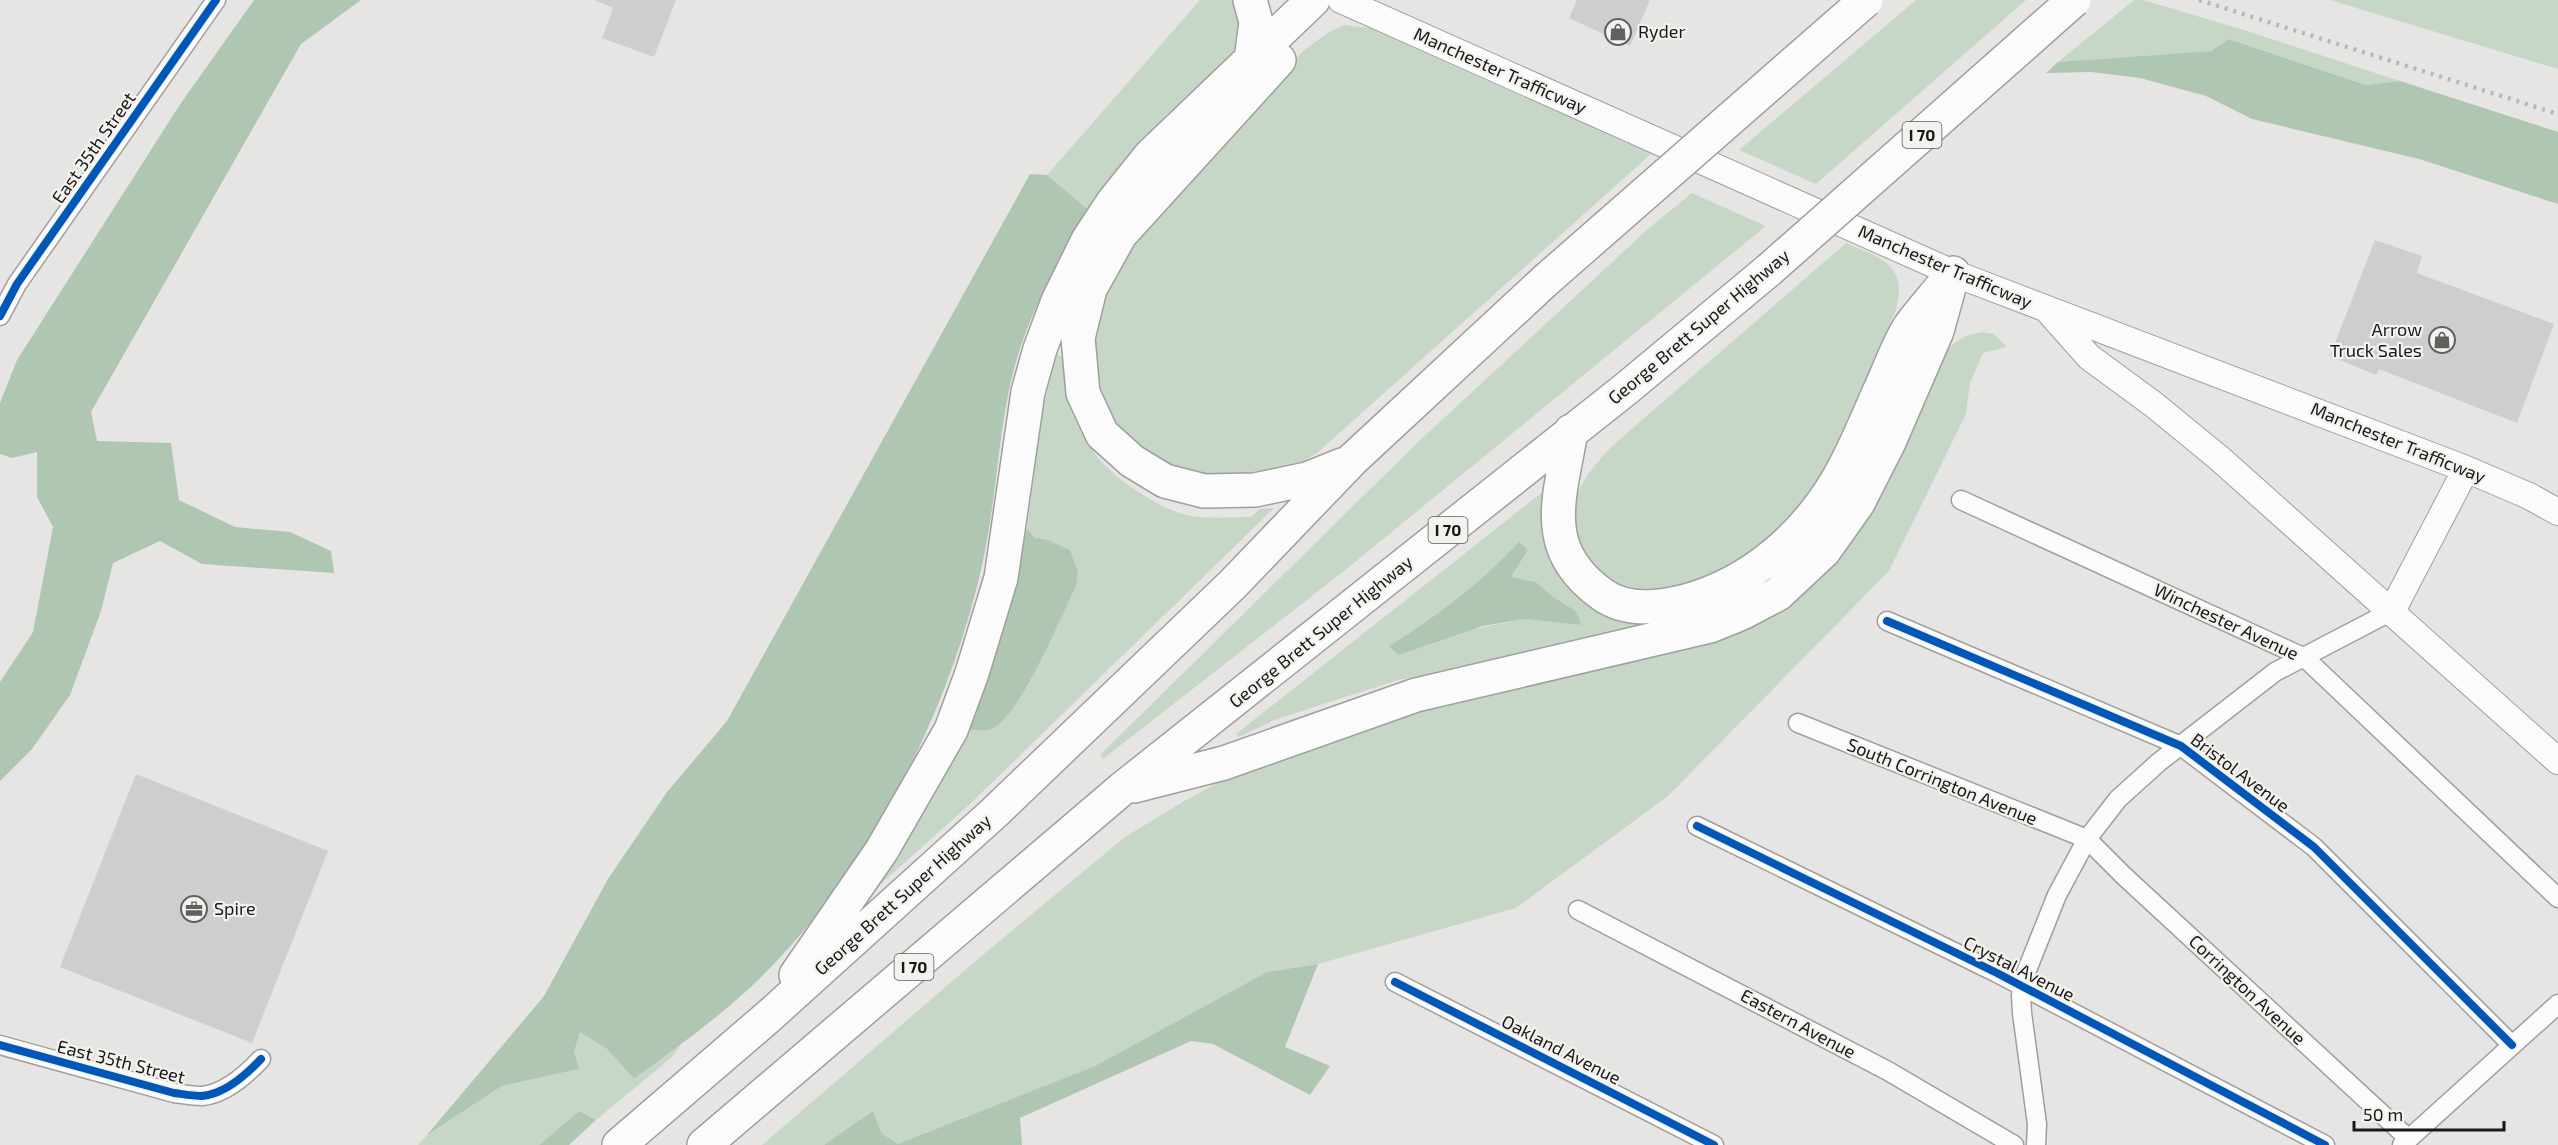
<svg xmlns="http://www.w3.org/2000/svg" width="2558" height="1145" viewBox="0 0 2558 1145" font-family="'Exo 2',sans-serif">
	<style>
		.green { fill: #c6d7c8; fill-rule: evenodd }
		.forest { fill: #afc6b2 }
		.building { fill: #cfcece }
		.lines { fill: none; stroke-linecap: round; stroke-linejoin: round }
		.minor-casing { stroke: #a09f9e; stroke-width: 21 }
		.secondary-casing { stroke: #a09f9e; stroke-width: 28 }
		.motorway-casing { stroke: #a09f9e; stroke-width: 36 }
		.minor { stroke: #fbfbfb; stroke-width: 18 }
		.secondary { stroke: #fbfbfb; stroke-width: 26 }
		.motorway { stroke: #fbfbfb; stroke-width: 33 }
		.rail { stroke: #b9b8b8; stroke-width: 4.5; stroke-dasharray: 3 6; stroke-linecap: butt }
		.motorway-bridge-casing { stroke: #a09f9e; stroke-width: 36; stroke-linecap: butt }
		.motorway-bridge { stroke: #fbfbfb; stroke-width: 33 }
		.cycleway-casing { stroke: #f4f2ef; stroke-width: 11 }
		.cycleway { stroke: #0057b8; stroke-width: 8 }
		.labels { text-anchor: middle; stroke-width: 4.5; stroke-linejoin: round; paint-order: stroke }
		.shield { fill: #f4f2ef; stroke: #5b5958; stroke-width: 1.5 }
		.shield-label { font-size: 16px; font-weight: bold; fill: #191817 }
		.poi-label { font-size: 18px; fill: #191817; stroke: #f4f2ef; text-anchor: start }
		.street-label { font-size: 18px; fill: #191817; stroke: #f4f2ef }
	</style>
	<rect width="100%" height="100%" fill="#e6e5e3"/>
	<path class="green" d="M1200,0H1243L1242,49L1215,79L1167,114L1091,212L1047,175Z
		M1916,0H2026L1816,184L1739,150Z
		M2134,0H2143L2244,30L2400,81L2366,85L2230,39L2211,51L2058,62Z
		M2330,0H2558V69Z
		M1344,25L1369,28L1651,154L1317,453L1283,473L1254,481L1162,471L1115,429L1097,394L1089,327L1120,255L1141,228L1304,50L1329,32Z
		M1692,193L1766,226L1344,571L1103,759L1100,755L1416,444L1649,228Z
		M1846,243C1882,259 1908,264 1896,310C1881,345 1865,380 1850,414C1832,453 1815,497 1783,527C1749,559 1690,595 1642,592C1623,591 1608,582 1595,568C1590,562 1581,554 1578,547C1563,503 1584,476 1612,446Z
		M1982,332L1994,334L2007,347L1983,353L1970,383L1966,414L1889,571L1668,796L1516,908L1318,964L1267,972L1095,1066L898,1144L882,1134L873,1112L824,1145H762L985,953L1125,837L1184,801L1236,773L1359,725L1498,691L1699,646L1740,631L1841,554L1864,524L1887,486L1945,354C1955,340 1965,335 1982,332Z
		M1056,354L1062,357C1071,418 1083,456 1137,491C1154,502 1171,512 1191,516C1210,519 1231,517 1251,517L1260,509L1274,508L970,804L873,891L967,729L985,730L1045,539L1035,538L1027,528L1042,415Z
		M1545,490L1544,540L1554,565L1624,620L1636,624L1656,623L1395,681L1277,719L1239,737L1236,734ZM1519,543L1528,550L1511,577L1536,582L1552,596L1576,611L1582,625L1524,619L1389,646C1437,616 1480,584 1519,543Z
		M580,1032L607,1049L634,1079L681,1044L671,1058L596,1120L579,1111L539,1145H418L427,1135L502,1086L575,1070L574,1052Z"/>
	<path class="forest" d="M254,0H361L301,44L91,412L97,441L171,443L179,500L235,527L290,532L331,551L334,573L202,564L160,541L113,563L101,611L70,695L32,749L0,781V682L33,632L53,527L37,497V452L12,458L0,454V403L17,360L179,106Z
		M2229,39L2366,85L2400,81L2558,132V204L2419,159L2252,119L2206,96L2140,78L2091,72L2046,73L2058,62L2211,51Z
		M1030,174L1047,175L1091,212C1049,276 1019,329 1006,406C997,457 994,510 983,561C952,704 874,862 771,967C730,1010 681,1044 634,1079L607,1049L580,1032L574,1052L579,1069L502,1086L427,1135L544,996L608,879L667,792L727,721Z
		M1027,528L1035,538L1045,539L1070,550L1078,572L1076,586C1061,617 1021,712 995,727C986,732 977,730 967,729C995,662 1013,599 1027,528Z
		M1519,542L1528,550L1511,577L1536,582L1552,596L1576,611L1582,625L1524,619L1483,626L1398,655L1389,646C1437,616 1480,584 1519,542Z
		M1318,964L1285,1047L1330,1066L1310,1095L1213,1044L1191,1041L1020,1118L1022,1145H824L873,1111L882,1134L898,1144L1095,1066L1267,972Z
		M579,1111L596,1120L569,1145H539Z"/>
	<path class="building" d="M594,0H676L654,57L602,38L613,8Z
		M1577,0H1650L1630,46L1569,18Z
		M2375,240L2422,256L2417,273L2554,324L2517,423L2379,369L2376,375L2330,356Z
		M136,774L328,851L252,1043L60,967Z"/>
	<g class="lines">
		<defs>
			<path id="minor" d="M0,316L17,284L216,0
				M1961,500L2305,658L2558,898
				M1887,621L2181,746L2314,847L2512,1045
				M1798,723L2087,839L2124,876L2409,1139
				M1697,826L1997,973L2325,1145
				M1578,910L1888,1071L2014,1145
				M1395,982L1714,1145
				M0,1045L174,1093C182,1094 193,1096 202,1096C225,1094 246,1075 261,1059
				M2036,1145L2037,1124L2022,1013L2021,995L2025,975L2057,895L2087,839L2118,799L2159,762L2275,672L2392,611
				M2402,1145L2558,1004"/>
			<path id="secondary" d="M1341,0L1953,273L2466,469L2529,496L2558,512
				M2050,313L2089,357L2153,404L2219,458L2558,761
				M2392,611L2466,469"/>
			<path id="motorway" d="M1250,0L1256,22L1251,60
				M1279,60L1120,235L1090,289L1078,338L1083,393L1102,434L1132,461L1165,481L1204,491L1255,490L1307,479L1342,465
				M1571,431C1560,498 1538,549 1603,595C1627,612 1659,608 1686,601C1751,583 1804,537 1838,479C1854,452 1866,421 1879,392C1889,371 1897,346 1910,326C1920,312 1933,298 1944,284
				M1134,786L1224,763L1416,695L1710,626L1742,613L1778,594L1824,551L1858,503L1889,442L1937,331L1953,273
				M796,975L882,850L951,730L972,673L1001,578L1028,392L1040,349L1058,301L1088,240L1113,202L1150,156L1313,0
				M619,1145L768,1017L995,812L1233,584L1352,460L1546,280
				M704,1145L1123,788L1627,388L1770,269"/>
		</defs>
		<use href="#minor" class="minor-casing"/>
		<use href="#secondary" class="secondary-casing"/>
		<use href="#motorway" class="motorway-casing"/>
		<use href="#minor" class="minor"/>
		<use href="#secondary" class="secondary"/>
		<use href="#motorway" class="motorway"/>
		<path class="rail" d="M2199,0L2558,114"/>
		<defs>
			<path id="motorway-bridge" d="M1770,269L2074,0
				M1546,280L1866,0"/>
		</defs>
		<use href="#motorway-bridge" class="motorway-bridge-casing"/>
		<use href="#motorway-bridge" class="motorway-bridge"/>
		<defs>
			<path id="cycleway" d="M0,316L17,284L216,0
				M1887,621L2181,746L2314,847L2512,1045
				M1697,826L1997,973L2325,1145
				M1395,982L1714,1145
				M0,1045L174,1093C182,1094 193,1096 202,1096C225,1094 246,1075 261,1059"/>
		</defs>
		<use href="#cycleway" class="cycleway-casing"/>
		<use href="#cycleway" class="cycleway"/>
	</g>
	<defs>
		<symbol id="shop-ring" viewBox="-11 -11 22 22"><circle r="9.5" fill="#f4f2ef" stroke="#61605e" stroke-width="1.5"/><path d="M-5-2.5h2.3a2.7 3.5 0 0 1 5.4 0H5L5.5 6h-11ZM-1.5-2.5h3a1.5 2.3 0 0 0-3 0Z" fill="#61605e"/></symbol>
		<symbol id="office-ring" viewBox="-11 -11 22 22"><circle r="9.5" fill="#f4f2ef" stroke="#61605e" stroke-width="1.5"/><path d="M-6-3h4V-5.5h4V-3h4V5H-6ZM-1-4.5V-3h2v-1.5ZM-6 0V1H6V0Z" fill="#61605e"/></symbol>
	</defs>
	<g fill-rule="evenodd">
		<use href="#shop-ring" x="1603" y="17" width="30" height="30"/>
		<use href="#shop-ring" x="2427" y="325" width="30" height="30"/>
		<use href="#office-ring" x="179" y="894" width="30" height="30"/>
	</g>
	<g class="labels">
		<g class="shield">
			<rect x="1902.5" y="122" width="39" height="26" rx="4.5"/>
			<rect x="1428.5" y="517" width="39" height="26" rx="4.5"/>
			<rect x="894.5" y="954" width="39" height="26" rx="4.5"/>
		</g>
		<g class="shield-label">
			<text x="1922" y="141">I 70</text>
			<text x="1448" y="536">I 70</text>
			<text x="914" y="973">I 70</text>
		</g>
		<g class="poi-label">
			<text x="1638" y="38">Ryder</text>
			<text x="2422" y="336" text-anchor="end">Arrow<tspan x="2422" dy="21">Truck Sales</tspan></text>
			<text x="214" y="915">Spire</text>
		</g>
		<g class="street-label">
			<text transform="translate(1500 71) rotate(24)" y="6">Manchester Trafficway</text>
			<text transform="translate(94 148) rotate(-55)" y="6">East 35th Street</text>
			<text transform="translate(1945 267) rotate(23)" y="6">Manchester Trafficway</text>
			<text transform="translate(1699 327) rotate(-40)" y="6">George Brett Super Highway</text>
			<text transform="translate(2398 443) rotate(22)" y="6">Manchester Trafficway</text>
			<text transform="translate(2226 622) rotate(25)" y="6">Winchester Avenue</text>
			<text transform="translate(1321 632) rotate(-39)" y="6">George Brett Super Highway</text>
			<text transform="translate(2240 773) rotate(37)" y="6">Bristol Avenue</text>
			<text transform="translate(1942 782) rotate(22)" y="6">South Corrington Avenue</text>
			<text transform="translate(903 895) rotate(-42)" y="6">George Brett Super Highway</text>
			<text transform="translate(2019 969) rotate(27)" y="6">Crystal Avenue</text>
			<text transform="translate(2247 990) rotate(43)" y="6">Corrington Avenue</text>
			<text transform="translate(1798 1024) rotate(28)" y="6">Eastern Avenue</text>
			<text transform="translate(1561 1050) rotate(27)" y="6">Oakland Avenue</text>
			<text transform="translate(121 1062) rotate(14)" y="6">East 35th Street</text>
		</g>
	</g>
	<path d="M2354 1121v9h150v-9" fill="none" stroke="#191817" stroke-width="3"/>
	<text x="2363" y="1121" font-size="18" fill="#191817" stroke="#f4f2ef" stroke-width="4.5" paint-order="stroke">50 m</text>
</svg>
